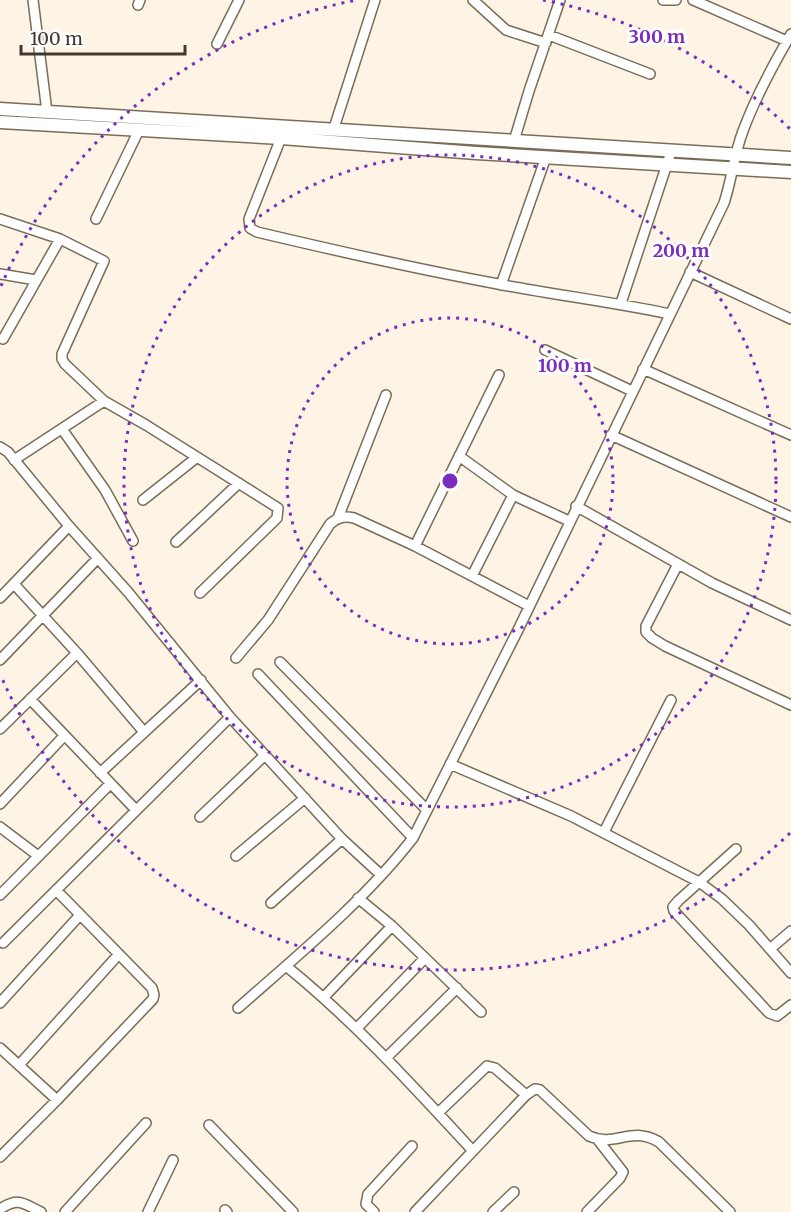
<svg xmlns="http://www.w3.org/2000/svg" width="791" height="1212" viewBox="0 0 791 1212" font-family="Merriweather,serif">
	<style>
		.lines { fill: none; stroke-linecap: round; stroke-linejoin: round }
		.minor-casing { stroke: #7a6d58; stroke-width: 12 }
		.secondary-casing { stroke: #7a6d58; stroke-width: 15 }
		.minor { stroke: #fff; stroke-width: 9 }
		.secondary { stroke: #fff; stroke-width: 12 }
		.ring { fill: none; stroke: #7b2cbf; stroke-width: 3; stroke-dasharray: 3 6 }
		.centre { fill: #7b2cbf; stroke: #fff; stroke-width: 3 }
		.ring-label { font-size: 18px; text-anchor: middle; font-weight: bold; fill: #7b2cbf; stroke: #fff; stroke-width: 6; stroke-linejoin: round; paint-order: stroke }
	</style>
	<rect width="100%" height="100%" fill="#fef4e6"/>
	<g class="lines">
		<defs>
			<path id="minor" d="M33,0L47,112
				M473,0L506,30L546,43
				M663,0H676
				M693,0L787,41
				M138,5L140,0
				M549,35L650,74
				M217,44L239,0
				M334,128L375,0
				M281,138L249,219L250,228L257,232C337,251 417,269 498,284C556,295 613,302 670,314
				M514,141L529,91L560,0
				M0,219L60,239L104,261L62,354V359L65,364L104,401L146,425L278,508L277,518L273,522L200,593
				M96,219L139,130
				M690,272L791,319
				M0,274L36,280
				M501,285L546,157
				M621,303L671,152
				M3,339L60,239
				M545,350L632,391
				M643,369L791,435
				M62,429L105,490L133,541
				M611,435L791,517
				M0,447L8,452L69,526L128,592L230,717L342,839L381,875
				M459,456L513,495L569,521
				M14,460L104,401
				M143,500L196,458
				M576,506L712,583L791,620
				M338,518L386,395
				M176,542L239,483
				M415,546L499,375
				M678,564L646,626V632L652,638L665,646L791,705
				M472,576L513,495
				M14,584L77,653L144,732
				M0,598L69,526
				M236,658L268,620L330,524C338,517 344,516 354,518L415,546L529,606
				M0,660L98,558
				M280,662L427,810
				M258,674L413,838
				M30,699L136,810
				M0,729L77,653
				M450,764L571,816L699,882L722,899L749,925L791,973
				M100,773L201,680
				M0,804L64,736
				M200,817L265,755
				M0,827L37,855
				M604,832L671,700
				M736,849L678,901L673,907L674,911L769,1013L777,1016L791,1005
				M236,856L305,798
				M0,895L110,784
				M358,898L392,926L481,1012
				M271,903L342,839
				M3,943L230,717
				M770,949L791,931
				M286,966C355,1022 413,1086 473,1151
				M324,997L392,926
				M0,1003L80,915
				M238,1008C298,955 364,901 413,838L518,630L724,203C732,179 734,154 743,131C755,98 773,65 791,34
				M357,1028L425,958
				M0,1048L57,1100
				M387,1057L457,988
				M19,1065L119,954
				M438,1113L487,1066L495,1068L526,1095
				M209,1125L293,1212
				M0,1157L57,1100L153,999L154,995L152,988L56,890
				M0,1209C19,1197 22,1203 41,1212
				M225,1210L227,1212
				M65,1212L146,1123
				M148,1212L173,1160
				M374,1212L366,1204L368,1194L412,1146
				M415,1212L526,1095L535,1089L540,1090L589,1136C616,1148 630,1125 659,1142L730,1212
				M493,1212L514,1192
				M587,1212L620,1178L623,1172L598,1140"/>
			<path id="secondary" d="M0,109L791,158
				M0,122L281,138L476,153L791,172"/>
		</defs>
		<use href="#minor" class="minor-casing"/>
		<use href="#secondary" class="secondary-casing"/>
		<use href="#minor" class="minor"/>
		<use href="#secondary" class="secondary"/>
	</g>
	<g class="ring">
		<circle cx="450" cy="481" r="163"/>
		<circle cx="450" cy="481" r="326"/>
		<path d="M790 833A490 490 0 0 1 1 676M1 286A490 490 0 0 1 357 0M543 0A490 490 0 0 1 790 129"/>
	</g>
	<circle cx="450" cy="481" r="9" class="centre"/>
	<g class="ring-label">
		<text x="657" y="43">300 m</text>
		<text x="681" y="257">200 m</text>
		<text x="565" y="372">100 m</text>
	</g>
	<path d="M21 45v9h164v-9" fill="none" stroke="#3e382e" stroke-width="3"/>
	<text x="30" y="45" font-size="18" fill="#3e382e" stroke="#ffffff" stroke-width="4.5" paint-order="stroke">100 m</text>
</svg>
